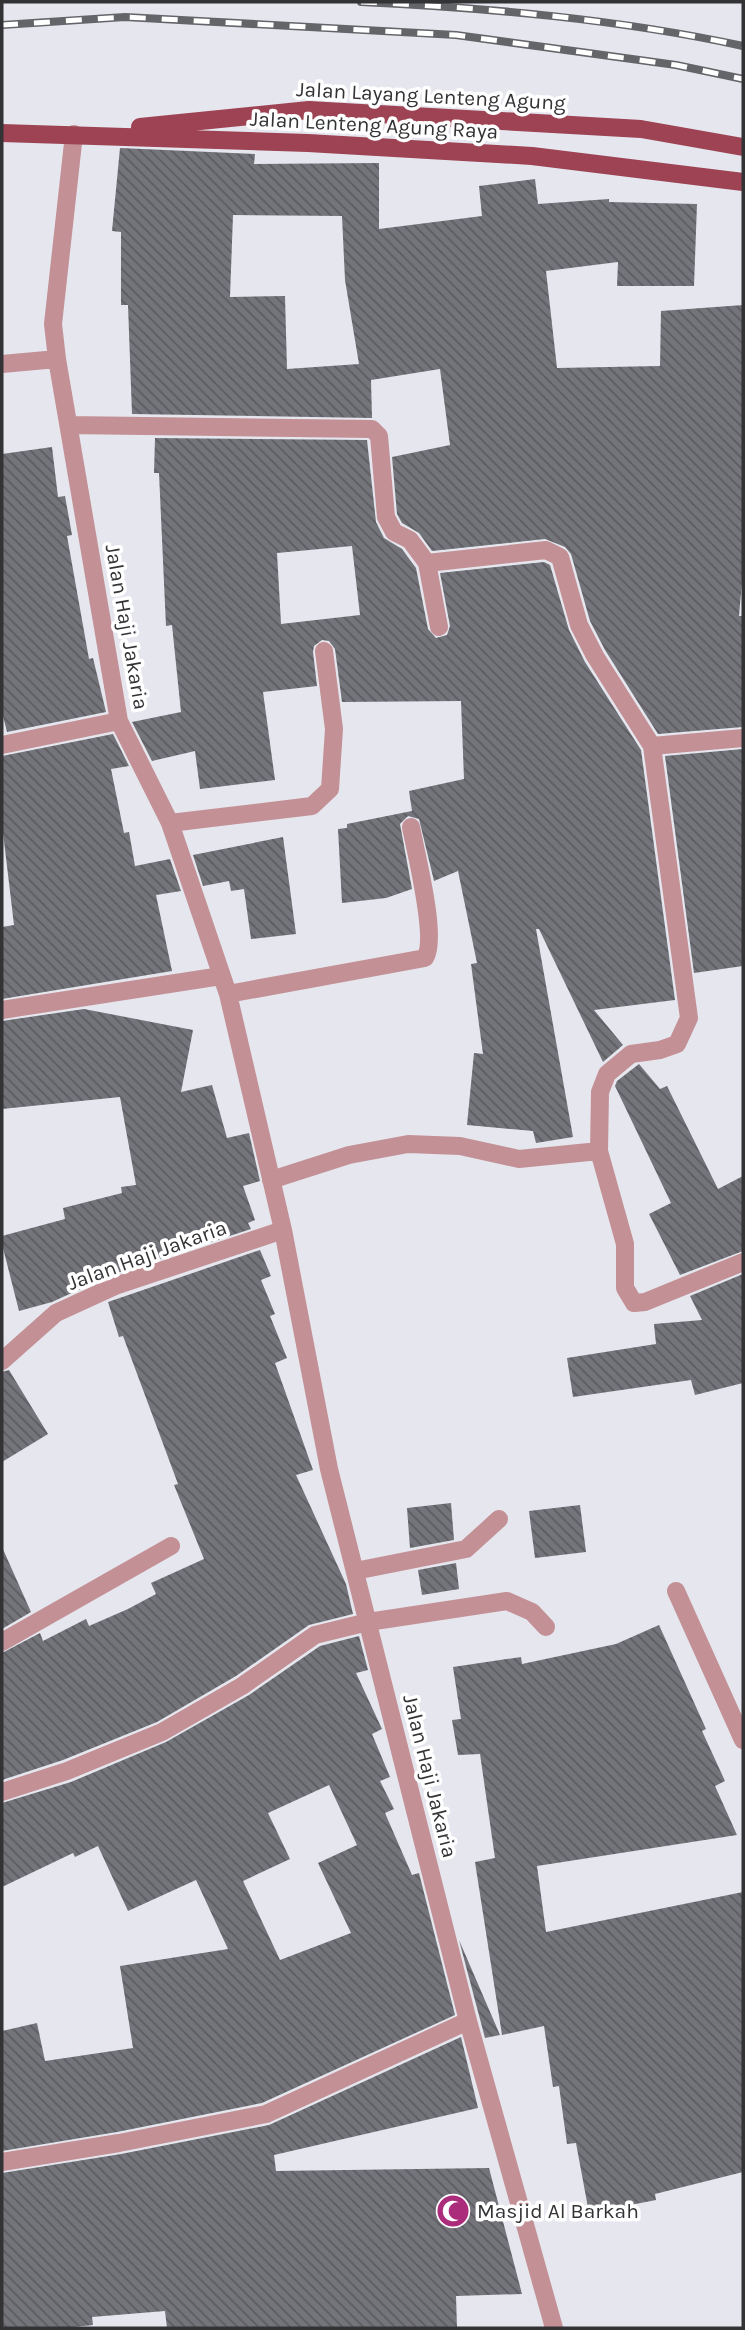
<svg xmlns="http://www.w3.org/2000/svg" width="745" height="2330" viewBox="0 0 745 2330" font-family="Karla,sans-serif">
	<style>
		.building { fill: url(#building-back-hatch); fill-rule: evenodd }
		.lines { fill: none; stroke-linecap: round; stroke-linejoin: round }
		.minor { stroke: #c39095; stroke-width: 18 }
		.major { stroke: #9d4353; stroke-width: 18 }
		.rail-casing { stroke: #646569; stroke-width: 8 }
		.rail { stroke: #fff; stroke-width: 5; stroke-dasharray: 16; stroke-linecap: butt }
		.labels { text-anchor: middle; stroke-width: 7; stroke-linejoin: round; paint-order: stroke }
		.street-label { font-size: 21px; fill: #333336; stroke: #fff }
		.poi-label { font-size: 21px; fill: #333336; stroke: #fff; text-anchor: start }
	</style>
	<defs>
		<pattern id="building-back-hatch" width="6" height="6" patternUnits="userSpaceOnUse" patternTransform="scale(1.75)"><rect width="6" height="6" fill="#74747b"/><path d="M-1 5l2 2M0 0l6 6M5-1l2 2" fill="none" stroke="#5b5b60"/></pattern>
	</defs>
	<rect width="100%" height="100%" fill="#e5e6ee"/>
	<path class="building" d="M120,148L255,154L254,164L379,163V229L482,216L479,186L535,179L538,204L609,199V202L697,204L694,286H617L618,262L546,271L557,368L660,366L661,311L743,305V570L739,616H743V727L658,734L605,650L590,621L571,554L565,547L545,539L432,551L419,533L402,523L397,514L392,457L450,445L440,369L371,380L372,418L132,414L128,305H121V232L112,231ZM233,215L342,216L345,280L359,364L287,369L285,296L230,297Z
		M155,438L367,440L376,522L384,538L402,549L416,568L428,629L436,638L447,635L450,626L440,573L544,562L550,565L569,630L585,662L641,750L675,1000L594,1010L623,1045L603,1062L539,929H536L573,1137L536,1143L533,1131L467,1125L474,1053L483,1054L471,964L477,963L458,871L434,881L419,819L408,816L400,824L412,889L386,898L342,903L338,829L347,828V824L412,811L409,791L464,779L461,701L342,702L335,649L329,641L322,640L314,646L313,652L317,686L263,692L275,780L200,789L195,751L152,761L132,722L181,712L172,625L166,626L159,473H154ZM352,546L360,615L281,624L277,553Z
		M52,447L58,497L65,496L72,535L67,536L89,659L93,658L106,712L7,732L2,712V454Z
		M113,734L129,766L111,769L124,833L129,832L135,866L170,859L181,891L156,895L172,971L2,999V927L14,925L2,824V756Z
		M743,749V966L694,973L665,756Z
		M283,837L296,934L251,939L244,889L231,891L229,881L203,886L193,855Z
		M84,1009L193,1030L181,1092L212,1085L227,1138L249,1133L260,1181L243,1186L255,1220L248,1223L251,1229L111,1275L52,1302L19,1311L2,1244V1236L65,1219L63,1208L122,1193L121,1187L136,1185L120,1097L2,1109V1021Z
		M639,1064L660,1089L667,1086L718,1189L743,1176V1251L680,1275L649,1214L671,1203L615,1086L617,1081Z
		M260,1250L271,1276L261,1280L275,1314L270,1316L287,1358L275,1363L313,1470L296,1475L346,1584L353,1614L309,1625L236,1676L157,1722L63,1760L2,1780V1653L40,1633L43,1641L86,1619L89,1626L128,1609L156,1594L151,1583L204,1559L174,1485L178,1484L123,1336L119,1337L108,1302Z
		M743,1274V1383L695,1395L691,1380L573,1397L567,1358L656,1344L654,1324L702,1320L690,1296Z
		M9,1370L48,1434L2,1462V1372Z
		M451,1503L454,1540L410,1548L407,1508Z
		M580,1505L586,1552L535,1558L529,1511Z
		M2,1547L31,1612L2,1629Z
		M456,1563L459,1589L422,1595L418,1570Z
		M659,1625L706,1729L702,1731L725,1781L715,1786L737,1835L537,1866L546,1932L743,1892V2172L655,2194L656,2200L589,2213L576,2143L567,2144L559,2086L553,2087L544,2026L502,2035L475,1862L495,1858L480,1754L458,1755L452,1720L461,1719L453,1667L521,1657L522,1664L616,1644Z
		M359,1636L368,1670L356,1673L382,1729L372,1734L390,1777L380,1781L394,1809L385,1813L412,1875L419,1873L455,2015L262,2103L117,2132L2,2151V2031L37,2023L45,2061L133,2048L120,1966L228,1949L196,1880L128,1911L98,1846L75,1857L73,1853L2,1887V1803L71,1782L166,1742L249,1695L320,1646ZM329,1785L357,1845L318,1863L351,1933L280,1960L243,1881L290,1859L268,1813Z
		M459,1940L500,2035L485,2038Z
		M461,2037L478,2108L274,2155L276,2171L489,2168L522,2294L456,2296L457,2328H167L165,2311L92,2317L93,2325L65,2328H2V2173L121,2154L269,2125Z"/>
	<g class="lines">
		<path class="minor" d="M74,134L53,324L57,359L119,721L170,823L228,994L283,1230L329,1469L468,2021L554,2328
			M2,364L57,359
			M69,425L372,429L379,436L386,517L394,532L410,540L427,563L439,627
			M427,563L546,550L560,557L579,625L595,656L652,746
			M2,745L119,721
			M170,823L312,806L330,789L334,729L324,651
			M228,994L425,958C438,939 416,854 411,827
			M2,1010L221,976
			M599,1151L600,1092L607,1074L631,1054L660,1050L677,1044L689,1018L652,746L743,738
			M271,1180L349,1155L408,1144L460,1146L519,1159L599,1151L625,1244V1288L634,1303L645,1302L743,1262
			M2,1361L56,1313L115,1286L283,1230
			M355,1571L466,1549L499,1519
			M676,1591L743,1740
			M2,1642L171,1546
			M2,1792L67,1771L162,1732L242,1686L315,1635L368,1622L507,1601L532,1612L546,1627
			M2,2162L119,2143L266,2114L468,2021"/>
		<path class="major" d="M140,127L309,110L641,129L743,147
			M2,133L308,143L532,156L743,182"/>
		<defs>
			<path id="rail" d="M361,2C489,8 618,19 743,46
				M2,25L125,17L456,35L676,65L743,79"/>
		</defs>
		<use href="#rail" class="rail-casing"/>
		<use href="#rail" class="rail"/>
	</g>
	<defs>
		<symbol id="mosque-disc" viewBox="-11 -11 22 22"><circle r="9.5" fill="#ab2c7a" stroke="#fff"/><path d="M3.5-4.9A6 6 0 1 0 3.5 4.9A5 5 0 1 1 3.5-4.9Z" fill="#fff"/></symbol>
	</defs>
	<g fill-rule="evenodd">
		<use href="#mosque-disc" x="434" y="2192" width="38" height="38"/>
	</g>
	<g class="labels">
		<g class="street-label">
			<text transform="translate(431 96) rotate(3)" y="7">Jalan Layang Lenteng Agung</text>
			<text transform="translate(374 125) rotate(3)" y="7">Jalan Lenteng Agung Raya</text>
			<text transform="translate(127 627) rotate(80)" y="7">Jalan Haji Jakaria</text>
			<text transform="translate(147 1255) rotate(-20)" y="7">Jalan Haji Jakaria</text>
			<text transform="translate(430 1776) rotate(76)" y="7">Jalan Haji Jakaria</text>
		</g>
		<g class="poi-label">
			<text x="477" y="2218">Masjid Al Barkah</text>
		</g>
	</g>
	<rect width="745" height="2330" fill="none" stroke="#333336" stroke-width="7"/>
</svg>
